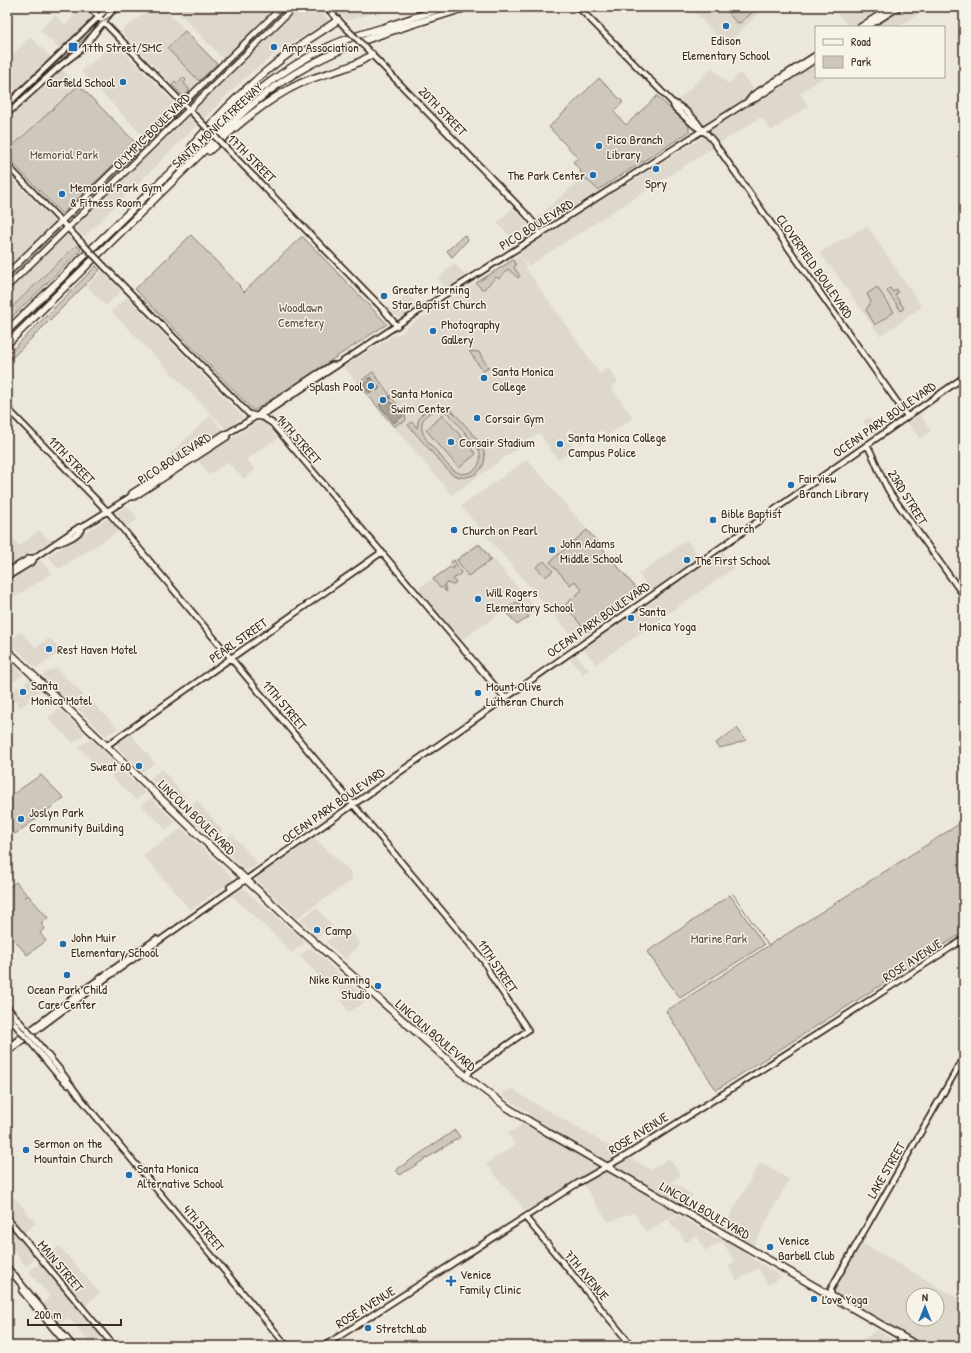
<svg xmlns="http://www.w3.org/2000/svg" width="971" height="1353" viewBox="0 0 971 1353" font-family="'Patrick Hand',sans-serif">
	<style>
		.built { fill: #ddd7cc; fill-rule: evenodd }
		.green { fill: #cec8bc; stroke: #84796d; fill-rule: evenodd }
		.water { fill: #a89f93; stroke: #7c7064 }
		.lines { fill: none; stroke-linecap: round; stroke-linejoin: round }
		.stream { stroke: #7c7064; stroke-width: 1 }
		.secondary-casing { stroke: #3b2a1e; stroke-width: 8 }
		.primary-casing { stroke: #3b2a1e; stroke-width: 8 }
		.highway-casing { stroke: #3b2a1e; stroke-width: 9 }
		.secondary { stroke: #f7f3e8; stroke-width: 4.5 }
		.primary { stroke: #f7f3e8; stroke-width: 5 }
		.highway { stroke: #f7f3e8; stroke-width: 6 }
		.tram { stroke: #3b2a1e; stroke-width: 1 }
		.secondary-bridge-casing { stroke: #3b2a1e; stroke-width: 8; stroke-linecap: butt }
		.secondary-bridge { stroke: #f7f3e8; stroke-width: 4.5 }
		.poi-dot { fill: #1f6fb2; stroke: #f7f3e8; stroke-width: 1.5 }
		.labels { text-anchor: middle; stroke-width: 3; stroke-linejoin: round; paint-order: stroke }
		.poi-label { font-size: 13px; fill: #3b2a1e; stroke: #f7f3e8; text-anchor: start }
		.street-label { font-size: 13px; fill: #3b2a1e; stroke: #f7f3e8 }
		.park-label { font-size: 13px; fill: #605246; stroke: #f7f3e8 }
	</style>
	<rect width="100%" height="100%" fill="#ece7dc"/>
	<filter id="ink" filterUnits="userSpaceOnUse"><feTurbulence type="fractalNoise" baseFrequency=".025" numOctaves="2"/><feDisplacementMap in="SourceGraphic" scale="8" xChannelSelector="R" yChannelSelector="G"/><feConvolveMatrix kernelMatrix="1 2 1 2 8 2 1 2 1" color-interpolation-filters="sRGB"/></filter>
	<g filter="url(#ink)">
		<path class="built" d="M83,7L92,18L59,49L40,30L55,15L65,25Z
			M156,7H167L171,11L169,14L219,64L183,96L121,31L151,8Z
			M174,7H276L225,57L222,58Z
			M299,7H317L329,20V21L281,49L247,76L204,118L195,108Z
			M333,7H391L347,21Z
			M689,7H765L726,45Z
			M831,7H863L871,15L852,27H850Z
			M904,7H929L899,27H873Z
			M31,37L51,57L19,89L18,88L10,95L11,97L7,100V60Z
			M115,43L176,105L143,136L81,71Z
			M816,64V77H824L800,93L808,106L771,131L761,117L528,266L513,245L516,242L497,223L512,208L524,220L528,226L584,176L606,198L712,131L678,100L712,68L728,84L740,73L763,98Z
			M61,69L79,85L7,151V118Z
			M187,116L197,125L84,237L74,226Z
			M7,174L55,222L7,268Z
			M867,226L922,307L880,336L830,265L829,266L820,252Z
			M66,234L76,244L7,311V291Z
			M519,255L526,266L525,267L600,374L609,368L618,382L611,387L633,418L607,436L602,430L581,444L570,429L565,433L575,448L558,460L539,433L452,495L344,367L394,335H398L405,330V328Z
			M454,263L465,275L446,288L438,279Z
			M102,271L121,291L106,306L87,287Z
			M407,294L419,306L399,318L391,310Z
			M127,297L243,417L226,429L111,311Z
			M920,414L931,431L920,439L908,423Z
			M210,416L224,431L174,462L168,456Z
			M869,417L878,430L872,434L863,421Z
			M257,422L266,424L278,438L247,459L255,470L244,479L228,462L209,475L198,460Z
			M527,459L642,594L576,641L461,506Z
			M127,506L138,519L127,526L116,513Z
			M108,518L119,531L59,569L48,556Z
			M39,530L50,541L10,566L7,563V539L10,536L20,546Z
			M687,540L704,564L723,552L734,568L596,664L583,649L658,598L638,574Z
			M479,542L538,611L517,625L505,610L462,640L418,589L449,567L448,564Z
			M40,561H41L52,573L7,602V581Z
			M21,632L36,647L50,638L61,651L37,669L8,641Z
			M576,655L589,670L583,674L570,659Z
			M7,659L23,675L7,686Z
			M56,668L84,695L73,703L70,702L42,675Z
			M29,680L40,690L28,698L29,701L20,707L7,694Z
			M90,700L118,728L106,736L78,709Z
			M58,710L61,711L84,733V735L73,743L48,718Z
			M131,734L155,763L142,772L117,746V744Z
			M89,740H92L115,762L114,764L103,772L78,747Z
			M120,769L146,793L136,800L111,776Z
			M162,769L186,798L178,805L150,778Z
			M150,799H152L175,822L166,829L141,805Z
			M197,801L223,831L212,838L184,811Z
			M182,828L233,878V880L190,910L143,855Z
			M232,834L258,864L246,871L218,844Z
			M314,838L351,872L352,880L297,918L256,880L257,878Z
			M243,888L304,941L305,943L291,953L277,937L231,895Z
			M317,908L332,926L319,936H318L300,919Z
			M347,927L360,944L346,960L326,942Z
			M310,948H311L368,1000L349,1012L341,1000L345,996L330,979L325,983L300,955Z
			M513,1088L524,1097L651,1170L669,1158L681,1175L671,1182L693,1195L676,1214L646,1232L634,1213L608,1222L580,1179L526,1210L524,1209L486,1164L515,1145L508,1133L522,1125L530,1114L503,1096V1094Z
			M760,1163L789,1179L748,1256L781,1276V1277L768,1285L758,1268L737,1281L728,1266L735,1262L722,1241L706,1251L696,1235L686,1243L677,1229L675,1230L669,1221L678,1215L717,1238Z
			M7,1189L36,1223L19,1237L34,1260L26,1266L7,1244Z
			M862,1243L963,1301L959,1309L964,1312V1346H899L904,1333L834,1292ZM913,1295H937V1319H913Z
			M59,1246L100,1293L84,1306L106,1332L91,1345L69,1318L59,1325L42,1304L50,1296L30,1274V1271Z
			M877,1330L896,1342L895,1346H853Z"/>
		<path class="green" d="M284,7H291L192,102L191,100L203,86Z
			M723,7H756L754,11L740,23L736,22Z
			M185,31L217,64L199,81L167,48Z
			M183,77L186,80L184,83L189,89V92L183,96L172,85L175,81L177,83Z
			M599,78L623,102L614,112L626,125L657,96L689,126V132L598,190L580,173L581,171L573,162L578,158L549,127Z
			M79,85L136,143L62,214L7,157V151Z
			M179,110L180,112L168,126L71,220L69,218L80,206Z
			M57,228L59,230L47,244L7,283V277Z
			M191,235L240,286L239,287L244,292L301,237H303L387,324L255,410H253L135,289Z
			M464,235L468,240L452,257L447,251Z
			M76,245L81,250L7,322V312Z
			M513,260L516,265L514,267L520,276L518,278L508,269L499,279L496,277L484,289H482L476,283Z
			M96,266L100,270L7,363V355Z
			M877,287L894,312L875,325L866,310L871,302L867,294Z
			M890,288L893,292L896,289L898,293L895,295L904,308L901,311L887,291Z
			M469,351L479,352L484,361L489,368L483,371Z
			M373,372L406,417L405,418L406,420L402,423L400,422L394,427L358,383Z
			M438,406L445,407L452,411C460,419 479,440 483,449C492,470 466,485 450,473L408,425L412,422L417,428C418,415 426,407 438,406ZM438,410L444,411L449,414L478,448C481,454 481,460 478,466C474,472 466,475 459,473C450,470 444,460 439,454C430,444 415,431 425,417C428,413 433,411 438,410Z
			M443,415L476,454L459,468L426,430Z
			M587,530L641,594L587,632L566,607V604L582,590L575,581L570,585L550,562Z
			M478,545H480L491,560L468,576L457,560Z
			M454,560L461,573L453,579L456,583L453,585L447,583L444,585L447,591L446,592L442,587L440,588L433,579L450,567L452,569L454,568L451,562Z
			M544,561L553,571L545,577L536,567Z
			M517,602L529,617L517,625L505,610Z
			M737,728L746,740L732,745L719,748L716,743Z
			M41,775L64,798L15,834L7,825V798Z
			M964,821V932L716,1090L666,1011Z
			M16,882L27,895L24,898L28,895L48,918L41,924L45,928L40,933L46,941L27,955L7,931V889Z
			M730,895L764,945L680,998L647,952Z
			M455,1130L460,1137L400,1175L396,1170Z"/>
		<path class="water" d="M370,377L380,388L377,391L375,389L369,393L362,385Z
			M389,396L391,398L389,400L403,416L394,423L379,405Z"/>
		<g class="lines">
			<path class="stream" d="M733,894L768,945"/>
			<defs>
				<path id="secondary" d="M89,7L201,122
					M326,7L345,27
					M576,7L581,10L672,102C683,107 696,119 702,130
					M860,27L891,7
					M867,27L899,7
					M370,53L526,214L532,221L540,234
					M748,101L753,95L816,55
					M673,103L674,107L695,126L707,134L713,141L907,416
					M7,105L109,7
					M7,114L61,65L83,48L115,7
					M227,149L383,309L397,326
					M7,165L81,242
					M104,266L249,414L264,418L272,423L505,698
					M7,408L111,515L484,961L492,977L528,1030L470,1071L467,1077
					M257,416L267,412L402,322L747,102L755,99L816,59
					M867,445C876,460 880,477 890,493L964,596
					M130,497L132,493L224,434L228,433L257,416L264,409L317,374L332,365H337
					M58,543C66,541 80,535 82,527
					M7,572L30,558H34L41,553L79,527H82L130,497H134L227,437L228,433
					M7,577L33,561L34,558
					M106,746L382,552
					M230,887L238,882L244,880
					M7,1007L27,1030
					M7,1014L22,1033
					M32,1036L60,1070L78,1095L287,1346
					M28,1039L56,1073L68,1085
					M7,1048L82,991L156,939
					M7,1052L105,979L197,914L964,377
					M525,1217L632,1346
					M7,1218L114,1346
					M7,1267L73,1346
					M22,1291L68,1346
					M831,1296V1289L837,1278L964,1057
					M324,1346L578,1183L627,1155L822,1031L964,939
					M899,1346L901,1336"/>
				<path id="primary" d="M7,274L282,7
					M7,287L294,7"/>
				<path id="highway" d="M192,146C222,110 257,76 295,49C309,39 324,30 338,20
					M209,151C235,127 267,99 299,84C323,72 350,71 372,54
					M7,331L220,124C254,92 290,64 332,45C348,38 365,33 382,28C403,21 424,14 446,7
					M7,344L236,119C254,102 273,87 294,74C347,41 409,26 468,7
					M7,650L210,846L293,923L467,1077L508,1108L547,1132L918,1346"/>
			</defs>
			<use href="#secondary" class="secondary-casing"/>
			<use href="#primary" class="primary-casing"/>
			<use href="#highway" class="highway-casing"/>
			<use href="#secondary" class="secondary"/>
			<use href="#primary" class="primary"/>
			<use href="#highway" class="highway"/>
			<path class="tram" d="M7,111L103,21L116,13L137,7"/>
			<defs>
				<path id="secondary-bridge" d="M345,27L369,51
					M201,122L227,149
					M81,242L104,266
					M27,1030L32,1036
					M22,1033L28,1039"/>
			</defs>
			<use href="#secondary-bridge" class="secondary-bridge-casing"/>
			<use href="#secondary-bridge" class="secondary-bridge"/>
		</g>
	</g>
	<g class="poi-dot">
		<circle cx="726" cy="26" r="4"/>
		<rect x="68" y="42" width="10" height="10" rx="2"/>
		<circle cx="274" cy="47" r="4"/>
		<circle cx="123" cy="82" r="4"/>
		<circle cx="599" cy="146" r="4"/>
		<circle cx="656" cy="169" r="4"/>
		<circle cx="593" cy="175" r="4"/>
		<circle cx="62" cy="194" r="4"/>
		<circle cx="384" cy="296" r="4"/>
		<circle cx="433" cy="331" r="4"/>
		<circle cx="484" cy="378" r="4"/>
		<circle cx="371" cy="386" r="4"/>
		<circle cx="383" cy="400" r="4"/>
		<circle cx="477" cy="418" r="4"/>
		<circle cx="451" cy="442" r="4"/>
		<circle cx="560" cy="444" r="4"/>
		<circle cx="791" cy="485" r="4"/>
		<circle cx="713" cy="520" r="4"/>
		<circle cx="454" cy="530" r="4"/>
		<circle cx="552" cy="550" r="4"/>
		<circle cx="687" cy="560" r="4"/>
		<circle cx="478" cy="599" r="4"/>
		<circle cx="631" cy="618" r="4"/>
		<circle cx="49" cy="649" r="4"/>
		<circle cx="23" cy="692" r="4"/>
		<circle cx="478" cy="693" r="4"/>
		<circle cx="139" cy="766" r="4"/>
		<circle cx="21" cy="819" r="4"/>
		<circle cx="317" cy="930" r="4"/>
		<circle cx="63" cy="944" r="4"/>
		<circle cx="67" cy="975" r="4"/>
		<circle cx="378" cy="986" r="4"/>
		<circle cx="26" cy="1150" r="4"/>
		<circle cx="129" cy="1175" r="4"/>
		<circle cx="770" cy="1247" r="4"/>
		<path d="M449 1275h4v4h4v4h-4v4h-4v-4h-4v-4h4z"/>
		<circle cx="814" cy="1299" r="4"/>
		<circle cx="368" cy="1328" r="4"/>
	</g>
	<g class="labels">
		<g class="poi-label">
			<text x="726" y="45" text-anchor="middle">Edison<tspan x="726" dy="15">Elementary School</tspan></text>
			<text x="82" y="52">17th Street/SMC</text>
			<text x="282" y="52">Amp Association</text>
			<text x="115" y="87" text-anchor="end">Garfield School</text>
			<text x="607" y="144">Pico Branch<tspan x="607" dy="15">Library</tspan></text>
			<text x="585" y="180" text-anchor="end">The Park Center</text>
			<text x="656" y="188" text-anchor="middle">Spry</text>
			<text x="70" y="192">Memorial Park Gym<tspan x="70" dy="15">&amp; Fitness Room</tspan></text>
			<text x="392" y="294">Greater Morning<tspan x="392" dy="15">Star Baptist Church</tspan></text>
			<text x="441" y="329">Photography<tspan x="441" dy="15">Gallery</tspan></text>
			<text x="492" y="376">Santa Monica<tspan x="492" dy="15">College</tspan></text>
			<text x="363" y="391" text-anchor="end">Splash Pool</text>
			<text x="391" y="398">Santa Monica<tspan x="391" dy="15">Swim Center</tspan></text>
			<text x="485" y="423">Corsair Gym</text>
			<text x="568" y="442">Santa Monica College<tspan x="568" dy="15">Campus Police</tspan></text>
			<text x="459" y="447">Corsair Stadium</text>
			<text x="799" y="483">Fairview<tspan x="799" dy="15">Branch Library</tspan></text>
			<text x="721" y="518">Bible Baptist<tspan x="721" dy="15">Church</tspan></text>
			<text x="462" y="535">Church on Pearl</text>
			<text x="560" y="548">John Adams<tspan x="560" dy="15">Middle School</tspan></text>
			<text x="695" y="565">The First School</text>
			<text x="486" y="597">Will Rogers<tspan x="486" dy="15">Elementary School</tspan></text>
			<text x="639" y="616">Santa<tspan x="639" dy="15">Monica Yoga</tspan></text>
			<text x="57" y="654">Rest Haven Motel</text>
			<text x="31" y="690">Santa<tspan x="31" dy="15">Monica Motel</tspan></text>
			<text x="486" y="691">Mount Olive<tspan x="486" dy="15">Lutheran Church</tspan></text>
			<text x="131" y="771" text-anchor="end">Sweat 60</text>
			<text x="29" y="817">Joslyn Park<tspan x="29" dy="15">Community Building</tspan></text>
			<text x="325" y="935">Camp</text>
			<text x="71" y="942">John Muir<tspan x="71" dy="15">Elementary School</tspan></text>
			<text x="370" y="984" text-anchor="end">Nike Running<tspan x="370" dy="15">Studio</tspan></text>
			<text x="67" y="994" text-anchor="middle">Ocean Park Child<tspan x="67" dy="15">Care Center</tspan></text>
			<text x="34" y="1148">Sermon on the<tspan x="34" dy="15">Mountain Church</tspan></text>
			<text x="137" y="1173">Santa Monica<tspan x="137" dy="15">Alternative School</tspan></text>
			<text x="778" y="1245">Venice<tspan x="778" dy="15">Barbell Club</tspan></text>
			<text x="460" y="1279">Venice<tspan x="460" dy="15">Family Clinic</tspan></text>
			<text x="822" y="1304">Love Yoga</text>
			<text x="376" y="1333">StretchLab</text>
		</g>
		<g class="street-label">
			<text transform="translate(443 111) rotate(46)" y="5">20TH STREET</text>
			<text transform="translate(217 125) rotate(-43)" y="5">SANTA MONICA FREEWAY</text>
			<text transform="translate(151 131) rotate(-45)" y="5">OLYMPIC BOULEVARD</text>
			<text transform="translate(252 158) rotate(45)" y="5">17TH STREET</text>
			<text transform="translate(536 224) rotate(-32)" y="5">PICO BOULEVARD</text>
			<text transform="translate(815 266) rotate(55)" y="5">CLOVERFIELD BOULEVARD</text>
			<text transform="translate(884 419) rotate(-35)" y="5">OCEAN PARK BOULEVARD</text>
			<text transform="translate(299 439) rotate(49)" y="5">14TH STREET</text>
			<text transform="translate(174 458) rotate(-33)" y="5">PICO BOULEVARD</text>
			<text transform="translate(72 460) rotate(46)" y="5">11TH STREET</text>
			<text transform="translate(908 497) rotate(58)" y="5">23RD STREET</text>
			<text transform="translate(598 619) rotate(-35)" y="5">OCEAN PARK BOULEVARD</text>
			<text transform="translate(238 640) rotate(-35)" y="5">PEARL STREET</text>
			<text transform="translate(285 705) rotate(50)" y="5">11TH STREET</text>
			<text transform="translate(333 805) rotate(-35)" y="5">OCEAN PARK BOULEVARD</text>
			<text transform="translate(197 817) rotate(44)" y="5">LINCOLN BOULEVARD</text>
			<text transform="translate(912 960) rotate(-33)" y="5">ROSE AVENUE</text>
			<text transform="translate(498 966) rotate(56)" y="5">11TH STREET</text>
			<text transform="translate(436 1035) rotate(41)" y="5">LINCOLN BOULEVARD</text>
			<text transform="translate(638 1133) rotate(-32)" y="5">ROSE AVENUE</text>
			<text transform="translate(886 1170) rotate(-60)" y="5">LAKE STREET</text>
			<text transform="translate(705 1210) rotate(30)" y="5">LINCOLN BOULEVARD</text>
			<text transform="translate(204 1228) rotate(50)" y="5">4TH STREET</text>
			<text transform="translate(61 1266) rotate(50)" y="5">MAIN STREET</text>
			<text transform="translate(587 1275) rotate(50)" y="5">7TH AVENUE</text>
			<text transform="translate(365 1307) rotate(-32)" y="5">ROSE AVENUE</text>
		</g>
		<g class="park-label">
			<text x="64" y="159">Memorial Park</text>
			<text x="301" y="312">Woodlawn<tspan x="301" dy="15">Cemetery</tspan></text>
			<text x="719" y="943">Marine Park</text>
		</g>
	</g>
	<rect width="971" height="1353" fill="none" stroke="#f7f3e8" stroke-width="24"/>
	<rect x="12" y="12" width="947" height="1329" fill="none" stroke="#3b2a1e" stroke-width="1.5" filter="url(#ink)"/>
	<rect x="815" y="26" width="130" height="52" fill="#f7f3e8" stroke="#aca397"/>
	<rect x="823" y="39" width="20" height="6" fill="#f7f3e8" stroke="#aca397"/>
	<text x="851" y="46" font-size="12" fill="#3b2a1e">Road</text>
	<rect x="823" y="56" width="20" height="12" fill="#cec8bc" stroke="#aca397"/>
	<text x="851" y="66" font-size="12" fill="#3b2a1e">Park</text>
	<g transform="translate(925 1307)"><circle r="19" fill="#f7f3e8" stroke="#aca397"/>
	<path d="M0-3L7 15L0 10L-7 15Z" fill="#1f6fb2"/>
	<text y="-6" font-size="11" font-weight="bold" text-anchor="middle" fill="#3b2a1e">N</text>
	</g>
	<path d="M28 1319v6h93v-6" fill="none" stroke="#3b2a1e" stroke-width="2"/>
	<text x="34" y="1319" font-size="12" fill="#3b2a1e" stroke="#f7f3e8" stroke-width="3" paint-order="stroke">200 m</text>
</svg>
